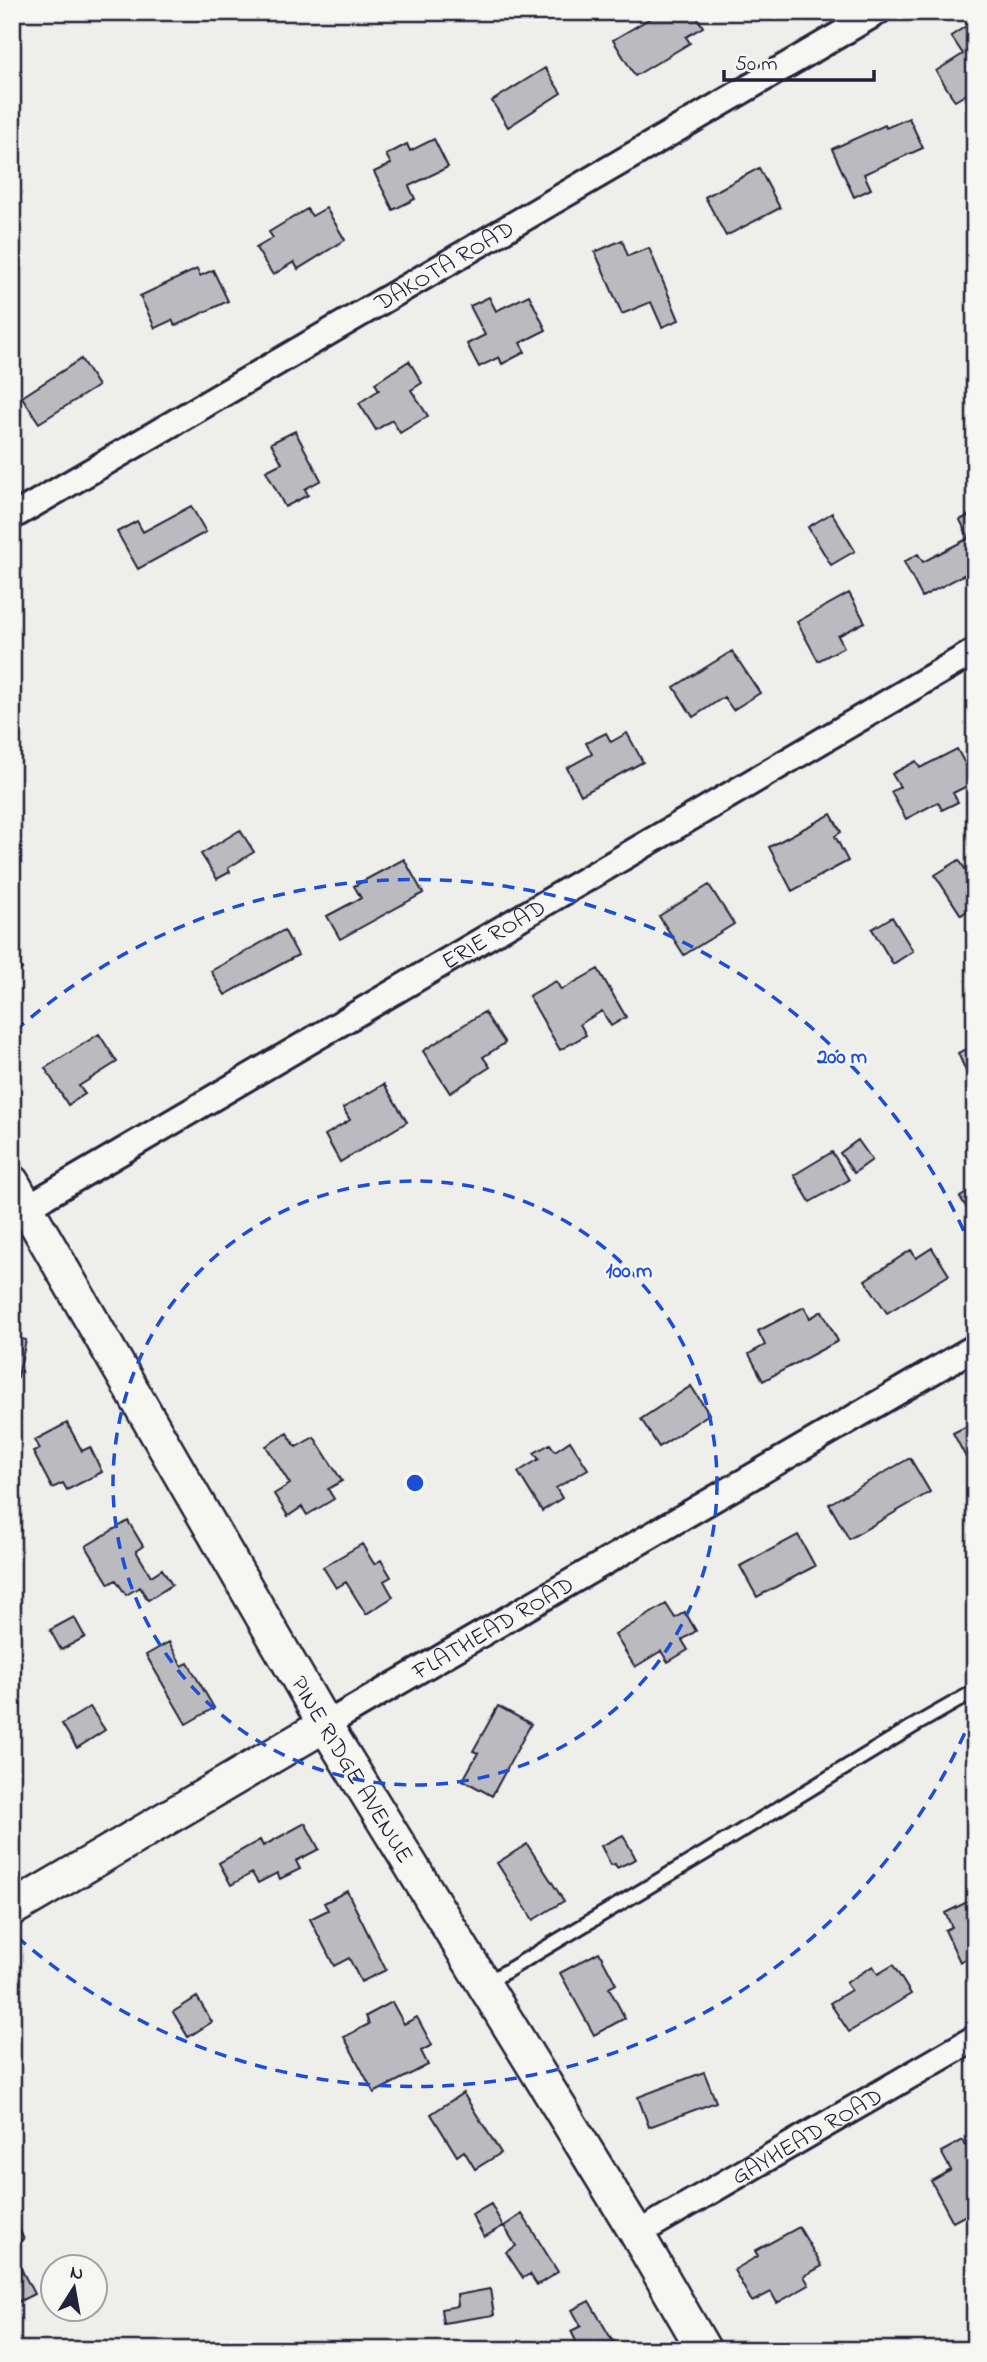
<svg xmlns="http://www.w3.org/2000/svg" width="987" height="2362" viewBox="0 0 987 2362" font-family="'Indie Flower',sans-serif">
	<style>
		.building { fill: #bbbbbf; stroke: #22223b; stroke-width: 2 }
		.lines { fill: none; stroke-linecap: round; stroke-linejoin: round }
		.lane-casing { stroke: #22223b; stroke-width: 18 }
		.street-casing { stroke: #22223b; stroke-width: 30 }
		.secondary-casing { stroke: #22223b; stroke-width: 38 }
		.lane { stroke: #f6f6f2; stroke-width: 12 }
		.street { stroke: #f6f6f2; stroke-width: 24 }
		.secondary { stroke: #f6f6f2; stroke-width: 33 }
		.ring { fill: none; stroke: #1d4ed8; stroke-width: 3.5; stroke-dasharray: 12 9 }
		.labels { text-anchor: middle; stroke-width: 5; stroke-linejoin: round; paint-order: stroke }
		.street-label { font-size: 24px; fill: #22223b; stroke: #f6f6f2 }
		.centre { fill: #1d4ed8; stroke: #f6f6f2; stroke-width: 3.5 }
		.ring-label { font-size: 21px; text-anchor: middle; font-weight: bold; fill: #1d4ed8; stroke: #f6f6f2; stroke-width: 5; stroke-linejoin: round; paint-order: stroke }
	</style>
	<rect width="100%" height="100%" fill="#eeeeeb"/>
	<filter id="ink" filterUnits="userSpaceOnUse"><feTurbulence type="fractalNoise" baseFrequency=".0143" numOctaves="2"/><feDisplacementMap in="SourceGraphic" scale="14" xChannelSelector="R" yChannelSelector="G"/><feConvolveMatrix kernelMatrix="1 2 1 2 8 2 1 2 1" color-interpolation-filters="sRGB"/></filter>
	<g filter="url(#ink)">
		<path class="building" d="M661,12H669L672,16L679,12H694L703,27L686,37L690,43L635,76L613,40Z
			M975,20V89L955,101L936,71L963,54L951,36Z
			M545,68L561,93L508,127L492,101Z
			M909,118L923,148L864,174L871,189L854,197L832,149L885,125L886,128Z
			M434,139L448,167L409,186L415,199L393,210L374,172L391,164L386,155L407,144L410,151Z
			M759,168L780,208L726,236L705,197Z
			M326,208L345,240L298,269L294,262L273,275L256,248L273,238L269,232L307,209L312,216Z
			M622,240L628,256L649,248L679,320L662,327L651,302L622,314L595,252Z
			M197,269L200,276L213,270L228,301L175,326L172,320L155,328L140,296Z
			M529,295L546,330L520,343L525,352L502,364L499,357L479,367L467,344L485,335L470,306L489,297L496,311Z
			M81,359L98,386L39,423L22,397Z
			M409,361L422,383L411,390L428,416L400,433L392,420L376,430L359,403L379,390L375,383Z
			M295,431L321,480L305,489L308,495L285,507L266,471L282,463L271,443Z
			M191,506L206,532L138,569L117,532L137,521L143,532Z
			M975,512V569L922,597L904,562L918,554L923,562L969,538L960,520Z
			M832,513L855,551L831,565L808,527Z
			M849,593L865,622L838,636L844,647L818,661L797,622Z
			M732,651L760,693L733,710L724,697L693,717L674,687Z
			M606,733L611,742L627,733L643,762L581,795L567,768L592,754L586,743Z
			M957,749L975,782L953,793L958,802L942,810L938,802L906,819L891,792L900,787L892,774L916,761L920,768Z
			M831,814L841,832L835,836L848,861L792,891L769,847Z
			M240,830L254,852L228,868L230,872L217,879L201,854Z
			M404,859L423,893L340,939L327,916L361,898L354,886Z
			M959,860L975,884V906L961,915L935,875Z
			M709,885L734,924L684,955L659,916Z
			M892,917L913,951L893,964L872,929Z
			M284,930L298,955L225,995L211,971Z
			M12,955L22,969L12,976Z
			M598,969L626,1017L611,1026L602,1011L580,1024L586,1035L560,1050L529,996L556,981L561,990Z
			M484,1012L505,1043L483,1057L490,1067L450,1093L423,1051Z
			M99,1034L117,1062L79,1086L85,1094L68,1105L45,1068Z
			M975,1045V1084L972,1085L958,1053Z
			M384,1084L407,1122L340,1162L325,1135L350,1120L343,1108Z
			M858,1140L872,1160L854,1173L840,1153Z
			M832,1152L849,1180L810,1202L794,1175Z
			M975,1188V1221L960,1197Z
			M932,1248L949,1275L887,1313L865,1280L911,1250L916,1258Z
			M804,1307L810,1318L822,1311L838,1341L763,1381L749,1354L765,1345L758,1331Z
			M12,1337L26,1340L18,1377L12,1376Z
			M691,1386L709,1414L659,1447L641,1419Z
			M67,1423L82,1451L90,1447L102,1472L67,1490L63,1483L52,1488L33,1452L40,1449L35,1440Z
			M969,1425L975,1434V1465L971,1467L953,1433Z
			M287,1433L296,1447L314,1437L342,1481L328,1489L334,1499L307,1515L302,1507L288,1516L274,1494L290,1484L266,1446Z
			M570,1441L588,1469L556,1488L562,1498L542,1511L518,1472L539,1459L534,1453L550,1444L555,1451Z
			M910,1458L930,1492L849,1539L829,1504Z
			M128,1521L143,1546L136,1551L151,1576L162,1569L172,1585L148,1600L140,1587L126,1595L116,1580L109,1584L86,1546Z
			M798,1535L815,1566L757,1597L740,1566Z
			M362,1544L374,1564L381,1560L391,1577L384,1581L393,1597L366,1614L346,1582L336,1588L323,1567Z
			M666,1604L675,1618L685,1612L696,1631L682,1640L688,1650L668,1662L661,1651L635,1667L615,1635Z
			M74,1617L85,1637L61,1650L50,1630Z
			M169,1642L182,1666L188,1663L214,1708L186,1724L146,1655Z
			M498,1706L531,1724L492,1796L463,1780L478,1753L473,1751Z
			M90,1707L105,1730L77,1748L62,1724Z
			M305,1823L319,1849L296,1861L300,1869L280,1879L277,1873L258,1883L252,1873L231,1885L219,1863L260,1840L263,1846Z
			M623,1835L636,1859L617,1868L615,1864L611,1865L601,1846Z
			M527,1844L564,1901L533,1920L497,1863Z
			M347,1891L386,1970L361,1982L349,1958L334,1966L310,1919L328,1910L324,1903Z
			M975,1898V1955L960,1962L945,1930L952,1927L945,1913Z
			M599,1952L616,1984L609,1988L625,2018L594,2035L560,1973Z
			M893,1965L911,1994L849,2032L830,2003L851,1990L846,1983L873,1966L878,1974Z
			M197,1997L212,2022L188,2037L173,2012Z
			M392,2002L404,2024L417,2017L432,2045L421,2051L428,2065L374,2093L344,2037L369,2024L366,2016Z
			M704,2072L716,2102L649,2127L638,2097Z
			M463,2093L501,2153L475,2169L464,2151L457,2156L431,2114Z
			M963,2140L972,2157L975,2155V2225L972,2226L966,2215L953,2222L931,2181L951,2170L941,2152Z
			M491,2204L503,2226L484,2237L472,2215Z
			M522,2214L558,2272L537,2285L530,2274L523,2278L506,2252L516,2246L504,2226Z
			M17,2225L24,2239L12,2245V2227Z
			M799,2227L822,2266L804,2276L809,2285L777,2303L771,2292L752,2302L734,2270L758,2256L755,2251Z
			M12,2251L34,2294L12,2305Z
			M490,2289L494,2315L443,2323L441,2309L458,2306L457,2295Z
			M589,2301L618,2350L562,2349L576,2341L571,2331L581,2326L572,2310Z"/>
		<g class="lines">
			<defs>
				<path id="lane" d="M485,1984L705,1853L912,1727L975,1691"/>
				<g id="street">
					<path id="s1" d="M12,517L878,12"/>
					<path id="s2" d="M12,1216L975,651"/>
					<path id="s3" d="M325,1725L975,1347"/>
					<path id="s4" d="M637,2234L975,2038"/>
				</g>
				<g id="secondary">
					<path id="s5" d="M12,1182L325,1725L637,2234L704,2350"/>
					<path d="M12,1909L325,1725"/>
				</g>
			</defs>
			<use href="#lane" class="lane-casing"/>
			<use href="#street" class="street-casing"/>
			<use href="#secondary" class="secondary-casing"/>
			<use href="#lane" class="lane"/>
			<use href="#street" class="street"/>
			<use href="#secondary" class="secondary"/>
		</g>
	</g>
	<g class="ring">
		<circle cx="415" cy="1483" r="302"/>
		<path d="M973 1714A604 604 0 0 1 15 1935M15 1031A604 604 0 0 1 973 1252"/>
	</g>
	<g class="labels">
		<g class="street-label">
			<text dy="8" stroke="none"><textPath href="#s1" startOffset="500">DAKOTA ROAD</textPath></text>
			<text dy="8" stroke="none"><textPath href="#s2" startOffset="558">ERIE ROAD</textPath></text>
			<text dy="8" stroke="none"><textPath href="#s3" startOffset="194">FLATHEAD ROAD</textPath></text>
			<text dy="8" stroke="none"><textPath href="#s5" startOffset="679">PINE RIDGE AVENUE</textPath></text>
			<text dy="8" stroke="none"><textPath href="#s4" startOffset="196">GAYHEAD ROAD</textPath></text>
		</g>
	</g>
	<circle cx="415" cy="1483" r="10" class="centre"/>
	<g class="ring-label">
		<text x="842" y="1063">200 m</text>
		<text x="629" y="1277">100 m</text>
	</g>
	<rect width="987" height="2362" fill="none" stroke="#f6f6f2" stroke-width="42"/>
	<rect x="21" y="21" width="945" height="2320" fill="none" stroke="#22223b" stroke-width="2.5" filter="url(#ink)"/>
	<g transform="translate(74 2288) rotate(11)"><circle r="33" fill="#f6f6f2" stroke="#a1a1a9" stroke-width="2"/>
	<path d="M0-5L12 26L0 18L-12 26Z" fill="#22223b"/>
	<text y="-10" font-size="19" font-weight="bold" text-anchor="middle" fill="#22223b">N</text>
	</g>
	<path d="M724 70v10h150v-10" fill="none" stroke="#22223b" stroke-width="3.5"/>
	<text x="735" y="70" font-size="21" fill="#22223b" stroke="#f6f6f2" stroke-width="5" paint-order="stroke">50 m</text>
</svg>
